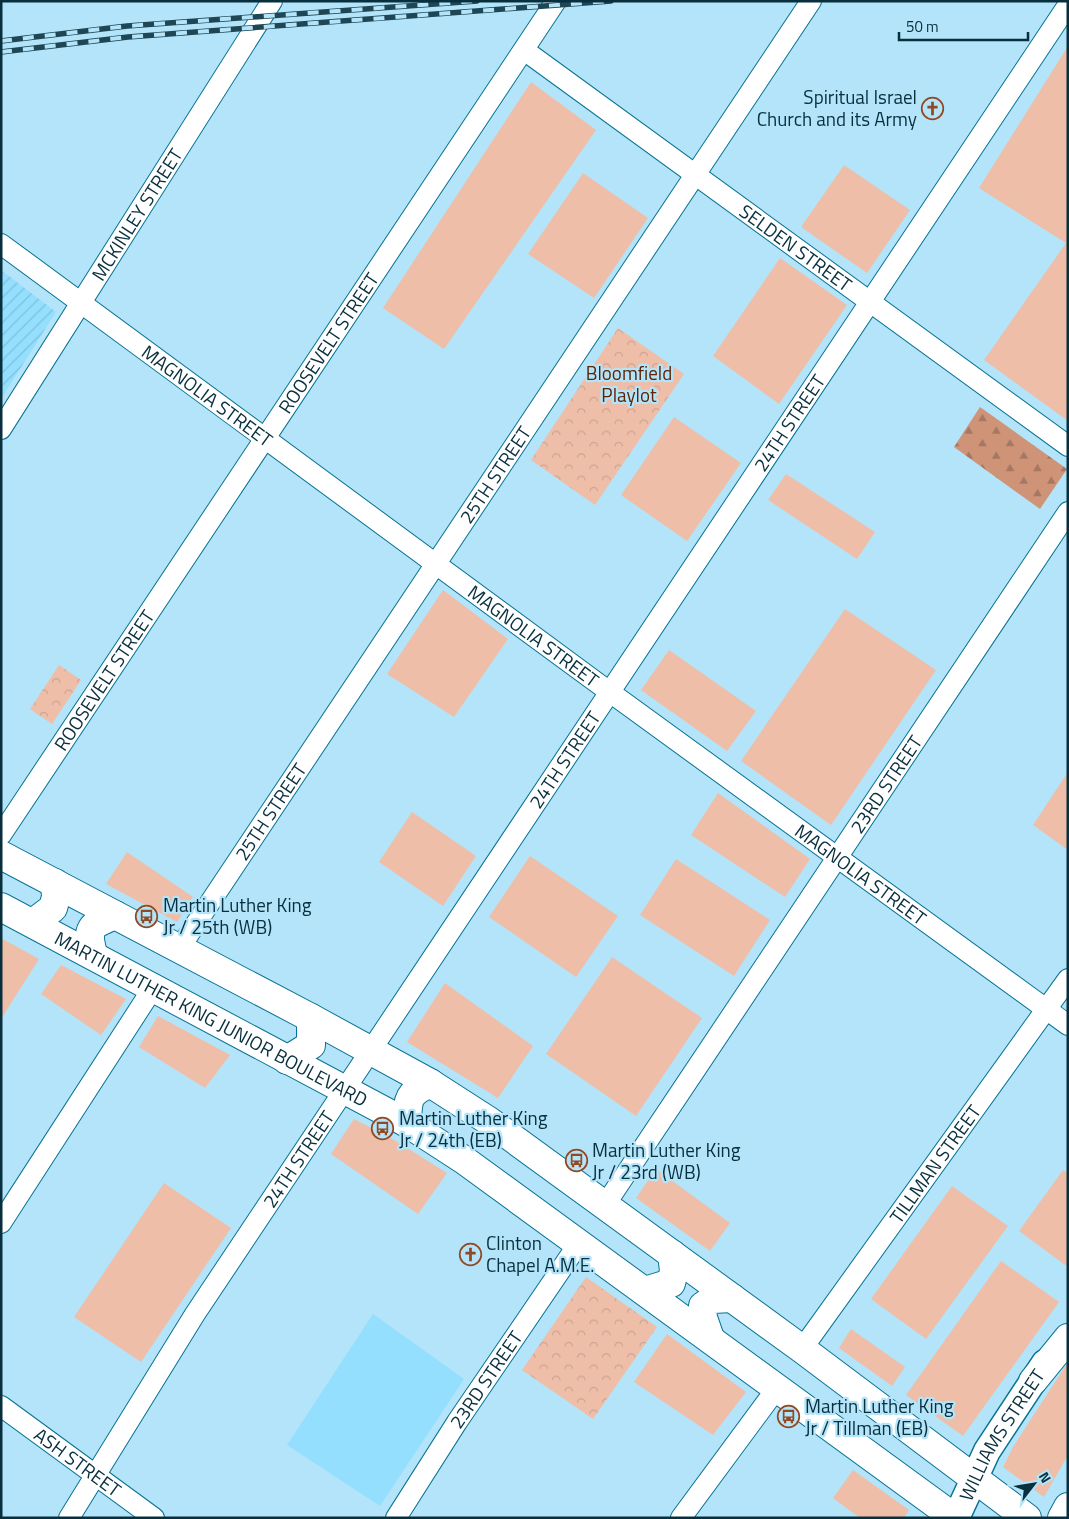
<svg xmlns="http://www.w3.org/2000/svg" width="1069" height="1519" viewBox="0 0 1069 1519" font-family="'Titillium Web',sans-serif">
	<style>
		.built { fill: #94dffe }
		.industrial { fill: url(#industrial-furrows) }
		.grass { fill: #efbea8 }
		.forest { fill: url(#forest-firs) }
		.park { fill: url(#park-crowns) }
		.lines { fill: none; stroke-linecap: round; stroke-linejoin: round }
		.minor-casing { stroke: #077393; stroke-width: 22 }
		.tertiary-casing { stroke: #077393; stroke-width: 29 }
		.secondary-casing { stroke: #077393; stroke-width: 30 }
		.motorway-casing { stroke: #077393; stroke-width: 30 }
		.minor { stroke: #fff; stroke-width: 20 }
		.tertiary { stroke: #fff; stroke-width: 26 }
		.secondary { stroke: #fff; stroke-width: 28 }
		.motorway { stroke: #fff; stroke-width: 28 }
		.rail-casing { stroke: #1e4655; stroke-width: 5.5 }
		.rail { stroke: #b3e4f9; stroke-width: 4; stroke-dasharray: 11; stroke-linecap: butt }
		.labels { text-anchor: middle; stroke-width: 4.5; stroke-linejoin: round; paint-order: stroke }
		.poi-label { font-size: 19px; fill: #082f3d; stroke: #b3e4f9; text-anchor: start }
		.street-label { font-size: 19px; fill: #082f3d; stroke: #b3e4f9 }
		.park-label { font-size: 19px; fill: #5b2404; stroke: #b3e4f9 }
	</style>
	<defs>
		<pattern id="industrial-furrows" width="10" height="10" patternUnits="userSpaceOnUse" patternTransform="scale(1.25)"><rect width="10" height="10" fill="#94dffe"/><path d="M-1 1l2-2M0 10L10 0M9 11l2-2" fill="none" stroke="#7ec0db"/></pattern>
		<pattern id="forest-firs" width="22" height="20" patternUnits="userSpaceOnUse" patternTransform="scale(1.25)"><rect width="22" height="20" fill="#cf9377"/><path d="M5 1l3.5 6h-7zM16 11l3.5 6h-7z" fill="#a67863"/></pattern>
		<pattern id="park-crowns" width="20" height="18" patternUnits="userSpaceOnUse" patternTransform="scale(1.25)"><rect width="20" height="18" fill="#efbea8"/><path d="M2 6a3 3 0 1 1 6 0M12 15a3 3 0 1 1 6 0" fill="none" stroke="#cba492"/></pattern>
	</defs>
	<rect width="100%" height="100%" fill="#b3e4f9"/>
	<path class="built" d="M373,1314L464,1379L380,1506L287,1445Z"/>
	<path class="industrial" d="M1,270L56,312L1,399Z"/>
	<path class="grass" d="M1068,46V421L984,360L1066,243L979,188Z
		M531,82L596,130L444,349L383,308Z
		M844,165L910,210L867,273L801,227Z
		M583,173L648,218L594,298L528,254Z
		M780,258L847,305L779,404L713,356Z
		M674,417L741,463L687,541L621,495Z
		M786,474L875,532L857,559L768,500Z
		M443,590L508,639L454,717L387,674Z
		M845,609L936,670L831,825L741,761Z
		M669,650L756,711L727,751L641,690Z
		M1068,772V850L1033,825Z
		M718,793L810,859L785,897L691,835Z
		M412,812L476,856L443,906L379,862Z
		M127,852L193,897L177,922L106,884Z
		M530,856L618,916L576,977L489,917Z
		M676,859L770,920L734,976L640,915Z
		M1,938L39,959L1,1019Z
		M612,957L702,1018L636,1116L546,1054Z
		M61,965L126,999L101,1035L41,994Z
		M445,983L533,1046L498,1098L407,1042Z
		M158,1016L230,1055L205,1088L139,1047Z
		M354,1119L396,1141L447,1173L418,1214L331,1154Z
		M656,1169L730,1223L710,1251L636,1198Z
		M1063,1170L1068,1173V1267L1019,1231Z
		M164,1183L231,1228L141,1362L74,1317Z
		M952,1186L1008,1226L926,1339L871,1299Z
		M1001,1261L1059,1302L963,1436L906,1395Z
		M851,1329L905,1367L892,1386L839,1348Z
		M667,1334L746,1392L713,1435L634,1382Z
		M1068,1362V1455L1044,1497L1003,1467L1013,1447Z
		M853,1470L909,1510L904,1518H860L833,1498Z"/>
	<path class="forest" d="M980,407L1067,469L1040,509L954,447Z"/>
	<path class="park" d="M618,328L684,374L595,505L531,460Z
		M59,665L81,680L52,724L30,709Z
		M586,1277L657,1327L593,1419L522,1370Z"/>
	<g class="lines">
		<defs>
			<g id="minor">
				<path id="s1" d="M524,50L1068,446"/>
				<path id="s2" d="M1,244L596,682L1068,1025"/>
				<path id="s3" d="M1,429L272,1"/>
				<path id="s4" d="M1,835L556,1"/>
				<path id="s5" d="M179,949L811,1"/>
				<path id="s6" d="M605,1205L1068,512"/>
				<path d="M1,1223L153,988"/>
				<path id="s7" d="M802,1349L1068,979"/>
				<path id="s8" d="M1,1406L154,1518"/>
				<path id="s9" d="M69,1518L195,1314L1068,5"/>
				<path id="s10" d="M396,1518L457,1422L579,1243"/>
				<path d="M681,1518L777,1388"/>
			</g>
			<g id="tertiary">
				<path id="s11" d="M956,1518L987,1451L1045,1363"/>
			</g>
			<g id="secondary">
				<path d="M1,855L311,1018L430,1083L489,1121L802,1349L1027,1518"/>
				<path id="s12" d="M1,907L407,1123L464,1160L955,1518"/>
				<path d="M33,923L53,908L56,897L55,883"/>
				<path d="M93,954C86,927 90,926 115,915"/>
				<path d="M287,1060L311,1045V1018"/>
				<path d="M407,1123C408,1099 407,1094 430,1083"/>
				<path d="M645,1291L671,1283L674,1271L672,1254"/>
				<path d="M710,1338L702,1315L703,1306L713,1299L732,1298"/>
			</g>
			<path id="motorway" d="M1033,1381L1068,1338
				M1062,1518L1068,1507"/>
		</defs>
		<use href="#minor" class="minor-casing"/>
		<use href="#tertiary" class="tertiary-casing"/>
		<use href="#secondary" class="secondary-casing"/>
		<use href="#motorway" class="motorway-casing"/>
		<use href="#minor" class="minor"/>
		<use href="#tertiary" class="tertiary"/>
		<use href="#secondary" class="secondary"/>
		<use href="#motorway" class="motorway"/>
		<defs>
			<path id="rail" d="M1,41L127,26L477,1
				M1,52L128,37L611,1"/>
		</defs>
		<use href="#rail" class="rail-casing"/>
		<use href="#rail" class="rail"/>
	</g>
	<defs>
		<symbol id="church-ring" viewBox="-11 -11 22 22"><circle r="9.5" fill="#b3e4f9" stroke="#904925" stroke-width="1.5"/><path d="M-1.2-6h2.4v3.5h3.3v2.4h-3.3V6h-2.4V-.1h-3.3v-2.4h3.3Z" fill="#904925"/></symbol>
		<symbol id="bus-ring" viewBox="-11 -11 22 22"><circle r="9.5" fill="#b3e4f9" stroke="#904925" stroke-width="1.5"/><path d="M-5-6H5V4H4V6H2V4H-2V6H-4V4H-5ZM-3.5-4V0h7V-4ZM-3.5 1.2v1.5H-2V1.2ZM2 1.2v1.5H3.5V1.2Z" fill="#904925"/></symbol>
	</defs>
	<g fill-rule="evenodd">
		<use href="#church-ring" x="920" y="96" width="25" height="25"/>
		<use href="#bus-ring" x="134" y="904" width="25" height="25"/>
		<use href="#bus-ring" x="370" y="1116" width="25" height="25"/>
		<use href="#bus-ring" x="564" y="1148" width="25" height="25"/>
		<use href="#church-ring" x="458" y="1242" width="25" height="25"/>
		<use href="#bus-ring" x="776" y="1404" width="25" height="25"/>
	</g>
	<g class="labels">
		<g class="poi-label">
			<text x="917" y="104" text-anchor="end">Spiritual Israel<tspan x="917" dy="22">Church and its Army</tspan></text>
			<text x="163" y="912">Martin Luther King<tspan x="163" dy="22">Jr / 25th (WB)</tspan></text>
			<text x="399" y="1125">Martin Luther King<tspan x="399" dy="22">Jr / 24th (EB)</tspan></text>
			<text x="592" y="1157">Martin Luther King<tspan x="592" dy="22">Jr / 23rd (WB)</tspan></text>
			<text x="486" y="1250">Clinton<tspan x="486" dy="22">Chapel A.M.E.</tspan></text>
			<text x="805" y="1413">Martin Luther King<tspan x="805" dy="22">Jr / Tillman (EB)</tspan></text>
		</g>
		<g class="street-label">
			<text dy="7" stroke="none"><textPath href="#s3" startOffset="254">MCKINLEY STREET</textPath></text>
			<text dy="7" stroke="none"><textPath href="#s1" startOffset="336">SELDEN STREET</textPath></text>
			<text dy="7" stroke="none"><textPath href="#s4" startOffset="591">ROOSEVELT STREET</textPath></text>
			<text dy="7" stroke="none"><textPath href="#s2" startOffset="256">MAGNOLIA STREET</textPath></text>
			<text dy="7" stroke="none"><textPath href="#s9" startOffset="1311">24TH STREET</textPath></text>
			<text dy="7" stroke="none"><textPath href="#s5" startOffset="570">25TH STREET</textPath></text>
			<text dy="7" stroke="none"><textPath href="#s2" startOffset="661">MAGNOLIA STREET</textPath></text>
			<text dy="7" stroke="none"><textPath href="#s4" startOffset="186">ROOSEVELT STREET</textPath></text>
			<text dy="7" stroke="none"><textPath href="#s9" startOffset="906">24TH STREET</textPath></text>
			<text dy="7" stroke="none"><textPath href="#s6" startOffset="506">23RD STREET</textPath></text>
			<text dy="7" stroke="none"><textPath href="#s5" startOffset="165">25TH STREET</textPath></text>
			<text dy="7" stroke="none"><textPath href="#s2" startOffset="1066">MAGNOLIA STREET</textPath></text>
			<text dy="7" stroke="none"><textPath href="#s12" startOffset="238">MARTIN LUTHER KING JUNIOR BOULEVARD</textPath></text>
			<text dy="7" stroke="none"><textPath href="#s9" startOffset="426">24TH STREET</textPath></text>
			<text dy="7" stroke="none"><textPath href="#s7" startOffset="228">TILLMAN STREET</textPath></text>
			<text dy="7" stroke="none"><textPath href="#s10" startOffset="165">23RD STREET</textPath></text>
			<text dy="7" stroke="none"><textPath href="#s11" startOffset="95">WILLIAMS STREET</textPath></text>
			<text dy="7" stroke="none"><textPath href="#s8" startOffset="95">ASH STREET</textPath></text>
		</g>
		<g class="park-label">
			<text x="629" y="380">Bloomfield<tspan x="629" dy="22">Playlot</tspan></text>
		</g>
	</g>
	<rect width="1069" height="1519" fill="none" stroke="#082f3d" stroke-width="5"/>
	<g transform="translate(1034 1484) rotate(59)" stroke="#b3e4f9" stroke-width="4" paint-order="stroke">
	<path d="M0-4L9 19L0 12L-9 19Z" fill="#082f3d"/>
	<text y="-8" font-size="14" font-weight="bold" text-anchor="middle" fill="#082f3d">N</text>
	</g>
	<path d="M899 32v8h129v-8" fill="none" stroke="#082f3d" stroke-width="2.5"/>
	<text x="906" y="32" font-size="15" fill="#082f3d" stroke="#b3e4f9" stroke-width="4" paint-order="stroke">50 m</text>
</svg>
